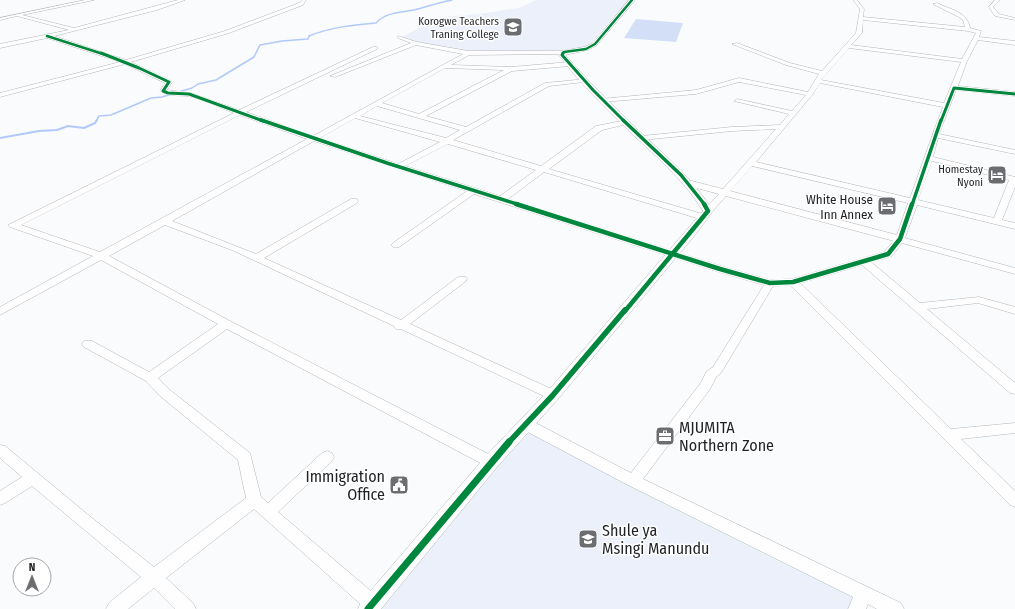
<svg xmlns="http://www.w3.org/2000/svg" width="1015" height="609" viewBox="0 0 1015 609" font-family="'Fira Sans Condensed',sans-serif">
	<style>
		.built { fill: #ebf0fa }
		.green { fill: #d2dff7 }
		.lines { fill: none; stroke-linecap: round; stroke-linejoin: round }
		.stream-far1 { stroke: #b1c9fb; stroke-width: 1.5 }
		.stream { stroke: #b1c9fb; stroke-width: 2 }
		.minor-casing { stroke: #b4b6b8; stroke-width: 1 }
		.tertiary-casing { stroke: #b4b6b8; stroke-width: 1 }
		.minor { fill: #fefeff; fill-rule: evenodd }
		.tertiary { fill: #fefeff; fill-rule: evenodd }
		.cycleway-far5-casing { stroke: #fff; stroke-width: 3.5 }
		.cycleway-far4-casing { stroke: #fff; stroke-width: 4.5 }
		.cycleway-far3-casing { stroke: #fff; stroke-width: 5.5 }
		.cycleway-far2-casing { stroke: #fff; stroke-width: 7 }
		.cycleway-far1-casing { stroke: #fff; stroke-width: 8 }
		.cycleway-casing { stroke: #fff; stroke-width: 10 }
		.cycleway-far5 { stroke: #00873e; stroke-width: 2.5 }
		.cycleway-far4 { stroke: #00873e; stroke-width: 3 }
		.cycleway-far3 { stroke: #00873e; stroke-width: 3.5 }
		.cycleway-far2 { stroke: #00873e; stroke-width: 4.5 }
		.cycleway-far1 { stroke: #00873e; stroke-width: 5.5 }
		.cycleway { stroke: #00873e; stroke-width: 7 }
		.labels { text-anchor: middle; stroke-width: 3; stroke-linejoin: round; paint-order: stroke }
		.far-poi-label { font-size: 11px; fill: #1f2124; stroke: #fff; text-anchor: end }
		.poi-label { font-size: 13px; fill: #1f2124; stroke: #fff; text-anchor: end }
		.near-poi-label { font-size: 16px; fill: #1f2124; stroke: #fff; text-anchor: start }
	</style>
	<rect width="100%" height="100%" fill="#f9fbfd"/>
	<path class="built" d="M537,0H629L614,16L592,43L588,46L574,50L469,52L418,42L402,37L440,17L478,14L519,8Z
		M530,430L856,594L850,609H377L497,465Z"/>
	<path class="green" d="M636,19L683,23L676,42L624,38Z"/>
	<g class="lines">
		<path class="stream-far1" d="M96,121L99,116L111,115L151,98L162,97L192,88L198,84L216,80L254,57L260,45L282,41L308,39L309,36C331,27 353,25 376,23C387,11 403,13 418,9C429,6 440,2 452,0"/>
		<path class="stream" d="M0,138L39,131L57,130L68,126L84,128L95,123L97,120"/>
		<defs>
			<path id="minor" d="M85,0H94L22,15L74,28L178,0H185L157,10L54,36L126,60L225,31L299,3L302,0H306L303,5L229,33L131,62L171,81L172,82L167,90L191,93L239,110L373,47H377V49L246,112L313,136L463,54L416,45L335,77L330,76L411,43L398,38V36L417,42L468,51H566L567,52L564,54L469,55L451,65L511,67L570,62L573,64L570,66L512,71L426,116L466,127L545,83L586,79L587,80L584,82L549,86L453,140L541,166L596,126L627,120V124L602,130L549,169L706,215L708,217L706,219H700L544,172L508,199L724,267L770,280L792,279L884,252L894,241L726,196L711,213H705L703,211L705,209L719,194L685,185L684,183L685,181L688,180L723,189L776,129L732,131L642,140L638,138L642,136L732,127L780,125L789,114L734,101L737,99L792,111L806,95L739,82L696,94L603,102L601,101V99L696,90L739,78L808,92L819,74L786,65L732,44L737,43L790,63L822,71L856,33L860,9L853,0H857L864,9L863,17L965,27L963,20L959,17L933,4L937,3C949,9 968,12 970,28L981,31L979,37L1015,41V45L978,40L967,61L958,86L1015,92V96L956,90L939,134L1015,150V154L938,138L933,157L1015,177V187L1002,220L1015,223V229L917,205L905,238L1015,268V274L902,243L892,256L871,262L920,303L979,297L1015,307V314L978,303L927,309L1015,383V394L1010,393L862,265L800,283L951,429L1015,423V433L961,439L1015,491V507L1010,505L790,285L773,286L721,373L716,377L710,389L643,479L901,603L904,609H877L868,604L866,609H848L853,597L628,485L522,429L520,425L522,421L527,420L532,421L631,473L700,384L707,371L713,367L764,285L716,271L474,194L399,247H393L391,245L393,243L467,191L314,141L172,221L256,254L351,199H357L358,201L357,203L264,258L401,320L458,277H466L467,279L466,281L410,324L558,392L559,395L558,398L553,400L548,398L401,329H396L394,326L232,250L165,225L109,256L230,321L496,458L498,462L496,466L491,468L486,466L227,329L158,378L170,390L250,453L261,497L268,503L322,453L327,451L332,453L334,457L332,461L278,512L378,597L381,603L378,609H366L254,509L166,578L193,603L196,609H175L154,588L128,609H106L109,603L141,577L32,486L5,503L0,505V491L22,477L0,458V445L5,446L92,518L154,567L246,498L238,460L160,396L146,381L84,347L82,344L84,341H92L149,372L218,324L101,260L0,315V307L93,256L10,227L8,225L234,113C220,108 201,98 187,96C178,95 167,97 160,91L165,83L125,64L0,97V93L120,62L47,38L0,48V44L69,30L17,16L0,20V18ZM863,20L968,31L976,33L962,59L851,45L862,33ZM849,48L961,62L944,103L821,80ZM445,68L504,70L419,114L382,103ZM820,83L943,107C931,137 921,168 910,198L756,162L812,95ZM377,106L460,130L446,138L360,116ZM240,115L307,139L100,252L21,225ZM355,118L440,142L398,164L320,138ZM448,144L536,170L500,196L405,166ZM932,161L1009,180L994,218L918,200ZM752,166L908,203L897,235L730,191Z
				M995,0H1000L993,7L999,14L1015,18V20L995,16L989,7Z"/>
			<path id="tertiary" d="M629,0H635L597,45L588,50L565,55C588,81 613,106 638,130C666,156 693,179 713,211L695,235L558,399L497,467L381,609H358L361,602L485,457L548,391L703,211C684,180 658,158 632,134C607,109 580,84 559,55L562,51L584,47L593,43Z"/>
		</defs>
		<use href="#minor" class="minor-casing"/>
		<use href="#tertiary" class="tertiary-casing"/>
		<use href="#minor" class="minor"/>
		<use href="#tertiary" class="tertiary"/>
		<defs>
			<path id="cycleway-far5" d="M47,36L103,54
				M563,54L564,52L586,49L595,44L632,0"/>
			<path id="cycleway-far4" d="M101,53L139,68L169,82L163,91L168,93L189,94L263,121
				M563,53L562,55L593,90L624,121
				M941,121L954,88L1015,94"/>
			<path id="cycleway-far3" d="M261,120L387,163L520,205
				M623,120L681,175L705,205
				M912,205L941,120"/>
			<path id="cycleway-far2" d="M516,204L720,269L770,283L793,282L888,254L900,239L912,204
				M625,311L708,211L704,204"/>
			<path id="cycleway-far1" d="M508,443L553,395L625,310"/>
			<path id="cycleway" d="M368,609L509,442"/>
		</defs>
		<use href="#cycleway-far5" class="cycleway-far5-casing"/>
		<use href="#cycleway-far4" class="cycleway-far4-casing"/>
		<use href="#cycleway-far3" class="cycleway-far3-casing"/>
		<use href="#cycleway-far2" class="cycleway-far2-casing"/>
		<use href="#cycleway-far1" class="cycleway-far1-casing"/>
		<use href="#cycleway" class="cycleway-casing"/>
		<use href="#cycleway-far5" class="cycleway-far5"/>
		<use href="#cycleway-far4" class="cycleway-far4"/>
		<use href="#cycleway-far3" class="cycleway-far3"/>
		<use href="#cycleway-far2" class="cycleway-far2"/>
		<use href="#cycleway-far1" class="cycleway-far1"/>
		<use href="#cycleway" class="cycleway"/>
	</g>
	<defs>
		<symbol id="university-square" viewBox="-11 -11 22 22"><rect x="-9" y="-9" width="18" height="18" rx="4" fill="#6b6d70" stroke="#fff"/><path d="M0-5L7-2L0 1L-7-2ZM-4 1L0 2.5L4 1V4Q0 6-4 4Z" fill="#fff"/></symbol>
		<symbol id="hotel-square" viewBox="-11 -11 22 22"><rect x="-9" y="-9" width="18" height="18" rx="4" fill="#6b6d70" stroke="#fff"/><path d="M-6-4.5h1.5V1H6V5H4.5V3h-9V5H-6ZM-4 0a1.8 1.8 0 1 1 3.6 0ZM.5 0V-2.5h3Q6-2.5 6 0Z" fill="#fff"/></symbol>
		<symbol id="office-square" viewBox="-11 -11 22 22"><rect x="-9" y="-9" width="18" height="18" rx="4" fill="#6b6d70" stroke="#fff"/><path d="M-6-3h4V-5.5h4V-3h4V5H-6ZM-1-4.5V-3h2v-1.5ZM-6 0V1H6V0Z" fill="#fff"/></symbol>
		<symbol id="civic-square" viewBox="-11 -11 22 22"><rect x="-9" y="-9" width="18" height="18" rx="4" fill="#6b6d70" stroke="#fff"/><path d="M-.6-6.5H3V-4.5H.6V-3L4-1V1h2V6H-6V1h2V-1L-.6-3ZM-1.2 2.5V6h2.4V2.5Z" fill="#fff"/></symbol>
		<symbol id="school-square" viewBox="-11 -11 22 22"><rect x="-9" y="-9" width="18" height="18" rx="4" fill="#6b6d70" stroke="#fff"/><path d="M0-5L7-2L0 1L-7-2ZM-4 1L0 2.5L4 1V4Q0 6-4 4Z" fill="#fff"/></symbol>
	</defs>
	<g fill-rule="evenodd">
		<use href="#university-square" x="502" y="16" width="22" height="22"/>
		<use href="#hotel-square" x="986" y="164" width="22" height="22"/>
		<use href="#hotel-square" x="876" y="195" width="22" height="22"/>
		<use href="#office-square" x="654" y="425" width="22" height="22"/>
		<use href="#civic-square" x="388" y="474" width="22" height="22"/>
		<use href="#school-square" x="577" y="528" width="22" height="22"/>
	</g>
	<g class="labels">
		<g class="far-poi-label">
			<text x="499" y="25">Korogwe Teachers<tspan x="499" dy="13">Traning College</tspan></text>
			<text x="983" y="173">Homestay<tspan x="983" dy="13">Nyoni</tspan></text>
		</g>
		<g class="poi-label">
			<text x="873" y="204">White House<tspan x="873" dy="15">Inn Annex</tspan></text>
		</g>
		<g class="near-poi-label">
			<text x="679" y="433">MJUMITA<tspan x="679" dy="18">Northern Zone</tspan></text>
			<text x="385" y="482" text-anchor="end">Immigration<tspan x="385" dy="18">Office</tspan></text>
			<text x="602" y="536">Shule ya<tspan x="602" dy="18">Msingi Manundu</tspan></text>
		</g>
	</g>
	<g transform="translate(32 577)"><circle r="19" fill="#ffffff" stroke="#a5a6a7"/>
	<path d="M0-3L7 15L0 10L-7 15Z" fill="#6b6d70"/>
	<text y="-6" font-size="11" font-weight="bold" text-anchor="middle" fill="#1f2124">N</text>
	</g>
</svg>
